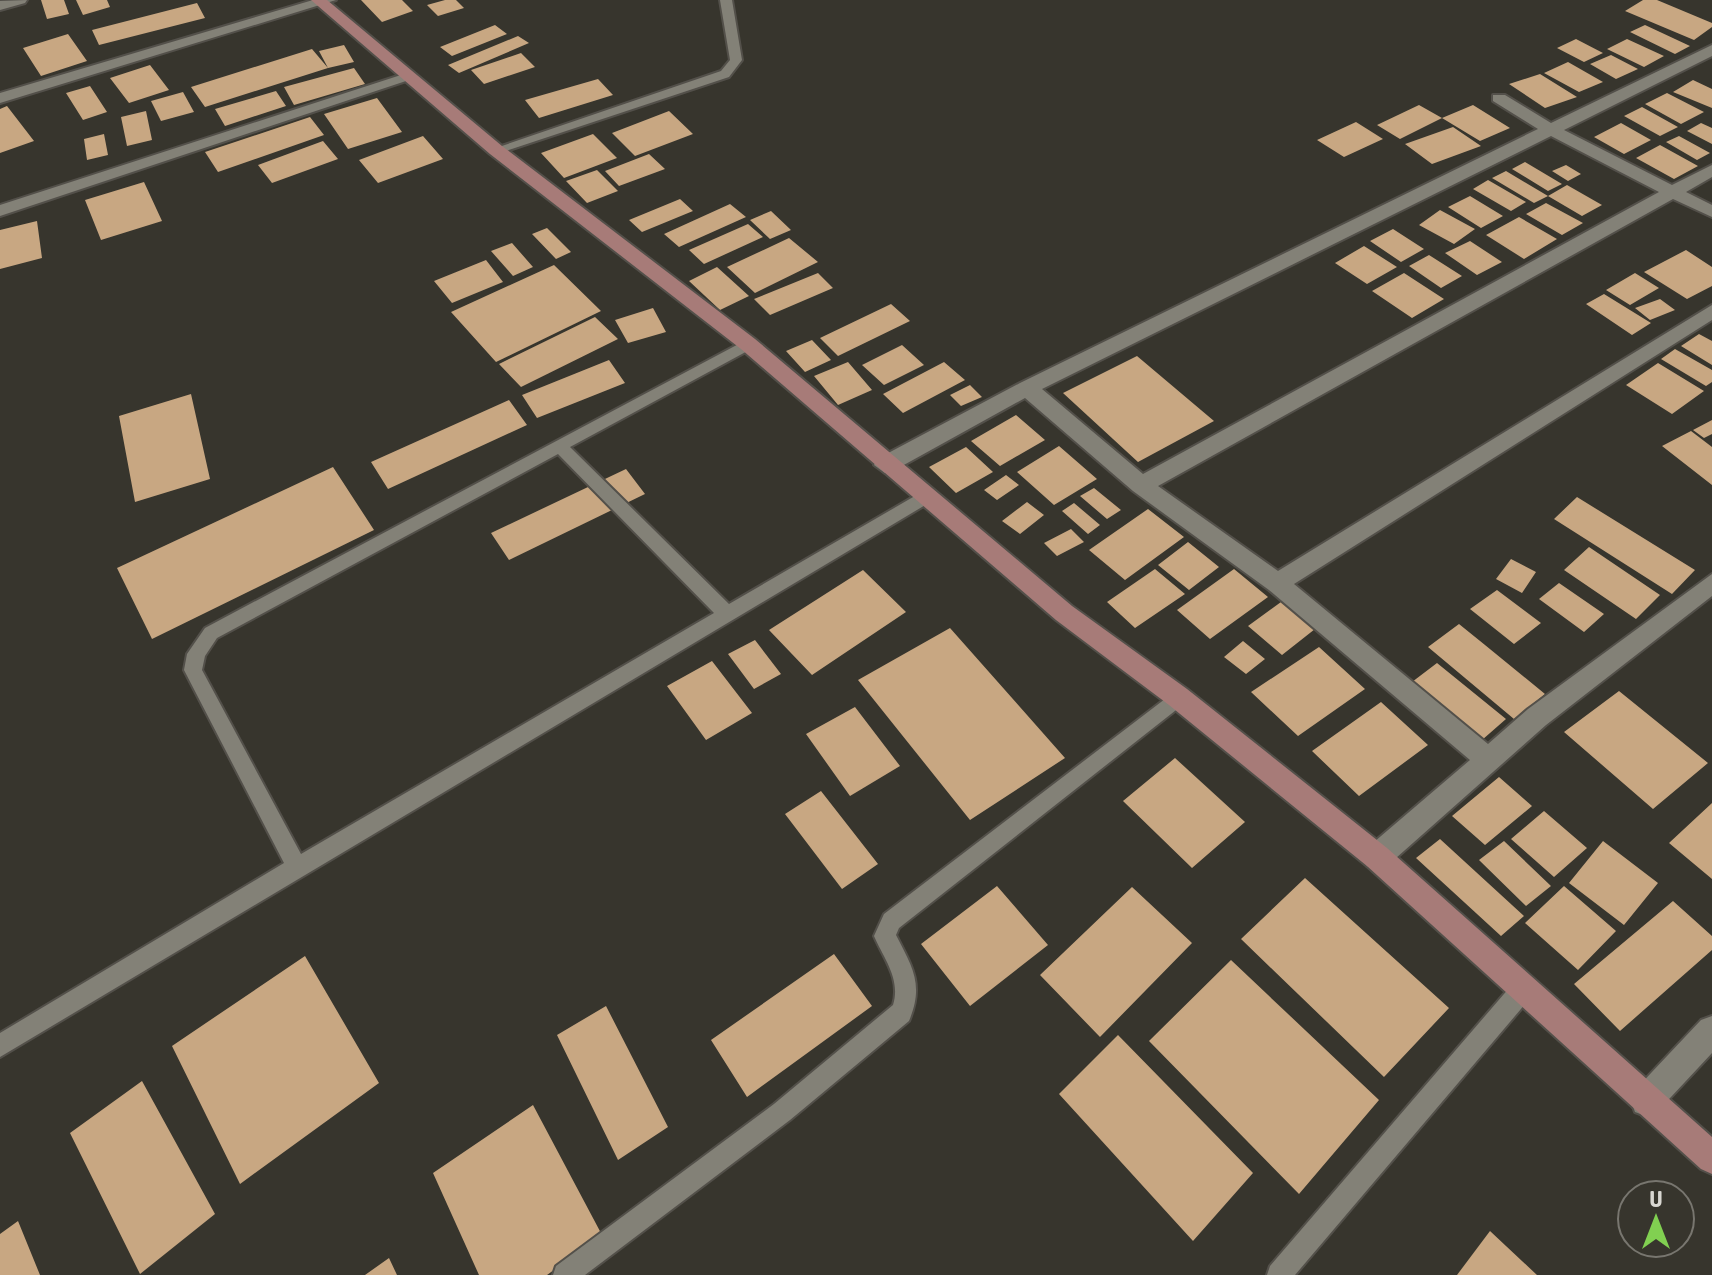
<svg xmlns="http://www.w3.org/2000/svg" width="1712" height="1275" viewBox="0 0 1712 1275" font-family="'Asap Condensed',sans-serif">
	<style>
		.building { fill: #c8a782 }
		.lines { fill: none; stroke-linecap: round; stroke-linejoin: round }
		.lane-casing { stroke: #53504a; stroke-width: 4 }
		.street-casing { stroke: #53504a; stroke-width: 4 }
		.primary-casing { stroke: #53504a; stroke-width: 4 }
		.lane { fill: #838177; fill-rule: evenodd }
		.street { fill: #838177; fill-rule: evenodd }
		.primary { fill: #a77b78; fill-rule: evenodd }
	</style>
	<rect width="100%" height="100%" fill="#37352d"/>
	<path class="building" d="M41,0H64L69,14L47,19Z
		M76,0H107L110,7L83,15Z
		M361,0H402L413,11L382,22Z
		M445,0H456L464,8L438,16L427,5Z
		M1643,0H1657L1712,23V27L1694,40L1625,11Z
		M197,3L205,18L99,45L92,30Z
		M495,25L507,34L452,56L440,47Z
		M1645,25L1690,46L1675,54L1630,32Z
		M68,34L87,61L41,76L23,48Z
		M518,36L529,43L459,73L448,65Z
		M1576,39L1603,53L1584,62L1557,48Z
		M1627,39L1664,56L1644,67L1607,49Z
		M344,45L354,62L328,68L319,51Z
		M312,49L328,68L205,107L191,87Z
		M521,53L535,67L484,84L471,70Z
		M1611,55L1638,69L1616,79L1590,64Z
		M1568,62L1603,82L1579,92L1544,73Z
		M150,65L169,90L129,103L110,78Z
		M354,68L365,84L294,105L284,87Z
		M1540,74L1577,97L1545,108L1509,84Z
		M598,79L613,95L539,118L525,100Z
		M1693,80L1712,89V108L1673,92Z
		M90,86L107,112L83,120L66,93Z
		M276,91L286,106L225,126L215,109Z
		M183,92L194,112L161,121L151,101Z
		M1667,93L1704,112L1681,124L1645,104Z
		M377,98L402,132L348,149L324,114Z
		M1419,105L1442,118L1400,139L1377,125Z
		M1473,105L1510,128L1480,141L1442,118Z
		M7,106L34,141L0,153V109Z
		M1642,107L1678,127L1660,136L1624,116Z
		M146,111L152,140L127,146L121,117Z
		M669,111L693,134L635,156L612,133Z
		M310,117L324,135L218,172L205,152Z
		M1356,122L1383,139L1344,157L1317,140Z
		M1621,123L1651,140L1624,154L1594,137Z
		M1701,123L1712,128V144L1687,131Z
		M1453,127L1481,146L1432,164L1405,144Z
		M104,134L108,155L87,160L84,139Z
		M593,134L617,158L564,178L541,153Z
		M423,136L443,159L378,183L359,160Z
		M1679,136L1710,153L1697,160L1666,142Z
		M323,141L338,159L272,183L258,165Z
		M1660,145L1698,166L1674,179L1636,158Z
		M649,154L665,169L619,186L605,171Z
		M1525,162L1562,184L1548,191L1512,169Z
		M1566,165L1581,174L1568,181L1552,171Z
		M597,170L618,191L587,203L566,181Z
		M1506,171L1548,196L1534,203L1492,178Z
		M1488,180L1526,202L1511,211L1473,189Z
		M144,182L162,221L101,240L85,200Z
		M1567,185L1602,205L1582,216L1548,196Z
		M1470,196L1503,216L1481,228L1448,207Z
		M680,199L693,211L642,232L629,220Z
		M1546,203L1583,223L1562,235L1526,214Z
		M730,204L746,217L679,247L664,234Z
		M1440,210L1475,229L1454,244L1419,225Z
		M771,211L791,230L770,239L750,220Z
		M1519,217L1557,239L1524,259L1486,235Z
		M37,221L42,258L0,269V230Z
		M748,224L763,237L704,264L689,250Z
		M547,228L571,252L556,259L532,234Z
		M1393,229L1424,249L1401,262L1370,241Z
		M789,238L818,262L755,293L727,267Z
		M1470,241L1502,262L1477,275L1445,253Z
		M512,243L533,267L513,276L491,251Z
		M1364,246L1397,267L1367,284L1335,263Z
		M1686,250L1712,267V286L1687,299L1644,272Z
		M1429,255L1462,276L1441,288L1409,266Z
		M486,260L503,282L452,303L434,281Z
		M554,265L601,311L496,362L451,312Z
		M717,267L749,296L720,310L689,281Z
		M818,273L833,288L770,315L754,299Z
		M1404,273L1444,299L1412,318L1372,291Z
		M1635,273L1659,288L1630,305L1606,290Z
		M1604,294L1651,323L1632,335L1586,304Z
		M1660,299L1675,310L1650,320L1635,308Z
		M891,304L910,321L838,356L820,338Z
		M653,308L666,332L628,343L615,320Z
		M595,317L618,339L521,387L499,364Z
		M1699,334L1712,341V365L1681,346Z
		M812,340L831,360L805,372L786,351Z
		M902,345L924,365L884,385L862,365Z
		M1675,349L1712,370V382L1706,386L1661,359Z
		M1137,356L1214,421L1138,462L1063,393Z
		M609,360L625,383L537,418L522,395Z
		M848,362L872,390L838,405L814,376Z
		M944,362L965,380L903,413L883,394Z
		M1658,363L1704,391L1672,414L1626,385Z
		M970,385L982,397L961,406L950,395Z
		M191,394L210,479L135,502L119,416Z
		M509,400L527,425L388,489L371,462Z
		M1016,415L1045,440L1000,466L971,441Z
		M1712,420V434L1704,438L1693,430Z
		M1691,431L1712,447V485L1662,446Z
		M1059,446L1097,479L1054,505L1017,472Z
		M966,447L993,472L956,493L929,467Z
		M333,467L374,530L152,639L117,568Z
		M626,469L645,494L509,560L491,533Z
		M1006,475L1019,485L997,500L984,490Z
		M1094,488L1121,510L1107,519L1080,496Z
		M1577,497L1695,570L1672,594L1554,519Z
		M1027,502L1044,515L1020,534L1002,521Z
		M1074,503L1100,525L1088,534L1062,511Z
		M1148,509L1184,537L1125,580L1089,550Z
		M1071,529L1084,542L1057,556L1044,543Z
		M1188,542L1219,567L1189,590L1158,565Z
		M1589,547L1660,595L1636,619L1564,570Z
		M1511,559L1536,572L1522,593L1496,579Z
		M1155,569L1185,594L1135,628L1107,602Z
		M1234,569L1268,597L1210,639L1177,610Z
		M863,570L906,612L812,675L769,630Z
		M1559,583L1604,614L1584,632L1539,599Z
		M1497,590L1541,623L1514,644L1470,609Z
		M1281,602L1315,629L1282,655L1248,626Z
		M1459,624L1485,645L1545,694L1514,719L1428,647Z
		M950,628L1065,758L970,820L858,680Z
		M755,640L781,674L754,689L728,654Z
		M1243,641L1265,659L1246,674L1224,657Z
		M1319,647L1365,689L1298,736L1251,692Z
		M712,661L752,713L706,740L667,686Z
		M1437,663L1506,719L1482,740L1412,682Z
		M1619,691L1708,763L1653,809L1564,732Z
		M1381,702L1428,745L1359,796L1312,751Z
		M855,707L900,766L850,796L806,734Z
		M1175,758L1245,822L1192,868L1123,801Z
		M1499,777L1532,806L1485,845L1452,816Z
		M821,791L878,864L842,889L785,814Z
		M1712,803V879L1669,843Z
		M1544,811L1587,848L1554,877L1511,839Z
		M1440,839L1524,916L1501,936L1416,858Z
		M1504,841L1551,886L1526,906L1479,860Z
		M1603,841L1658,883L1624,925L1569,883Z
		M1305,878L1449,1008L1384,1077L1241,939Z
		M997,886L1048,945L970,1006L921,944Z
		M1564,886L1616,931L1578,970L1525,923Z
		M1132,887L1192,943L1100,1037L1040,975Z
		M1673,901L1712,936V950L1620,1031L1574,984Z
		M834,954L872,1006L747,1097L711,1040Z
		M305,956L379,1083L240,1184L172,1046Z
		M1231,960L1379,1100L1299,1194L1149,1041Z
		M606,1006L668,1127L618,1160L557,1035Z
		M1118,1035L1253,1173L1193,1241L1059,1094Z
		M142,1081L215,1214L140,1274L70,1133Z
		M533,1105L602,1235L547,1275H479L433,1173Z
		M18,1221L40,1275H0V1234Z
		M1490,1231L1537,1275H1457Z
		M389,1258L397,1275H365Z"/>
	<g class="lines">
		<defs>
			<path id="lane" d="M720,0H732L742,60L729,77L500,153L490,150L721,71L730,60Z
				M748,339L753,340V348L570,447L729,604L920,493H932L934,497L932,501L0,1057V1033L284,863L184,670L187,654L205,628ZM558,454L714,613L301,854L202,670L205,656L217,638Z
				M1178,689L1185,691L1187,697L1185,703L899,928L896,935C913,968 924,985 909,1021L790,1120L585,1275H553L556,1266L774,1104L893,1005C901,979 884,959 874,936L884,914Z
				M1524,977L1532,980L1535,988L1532,996L1295,1275H1267L1270,1266L1516,980Z"/>
			<path id="street" d="M27,0L25,3L0,10V1Z
				M313,0H336L0,103V93Z
				M1712,45V56L1564,130L1672,185L1712,165V177L1686,192L1712,205V217L1673,199L1158,486L1278,571L1712,305V320L1294,584L1488,744L1528,709L1712,574V596L1546,725L1387,866L1377,870L1367,866L1363,857L1367,848L1470,760L1269,590L1133,491L1025,398L893,471L885,473L874,465L877,459L1020,383L1538,129L1493,101V95H1505L1551,123ZM1551,136L1659,192L1143,474L1042,389Z
				M404,74L418,77L0,216V205Z
				M1712,1016V1053L1657,1112L1646,1116L1635,1112L1631,1101L1635,1090L1701,1020Z"/>
			<path id="primary" d="M311,0H327L502,146L755,339L1072,606L1187,689L1387,848L1712,1137V1174L1701,1169L1367,866L1169,705L1056,620L741,349L490,154Z"/>
		</defs>
		<use href="#lane" class="lane-casing"/>
		<use href="#street" class="street-casing"/>
		<use href="#primary" class="primary-casing"/>
		<use href="#lane" class="lane"/>
		<use href="#street" class="street"/>
		<use href="#primary" class="primary"/>
	</g>
	<g transform="translate(1656 1219)"><circle r="38" fill="#37352d" stroke="#78766f" stroke-width="2"/>
	<path d="M0-6L14 30L0 20L-14 30Z" fill="#81d051"/>
	<text y="-12" font-size="22" font-weight="bold" text-anchor="middle" fill="#d9d7d2">U</text>
	</g>
</svg>
